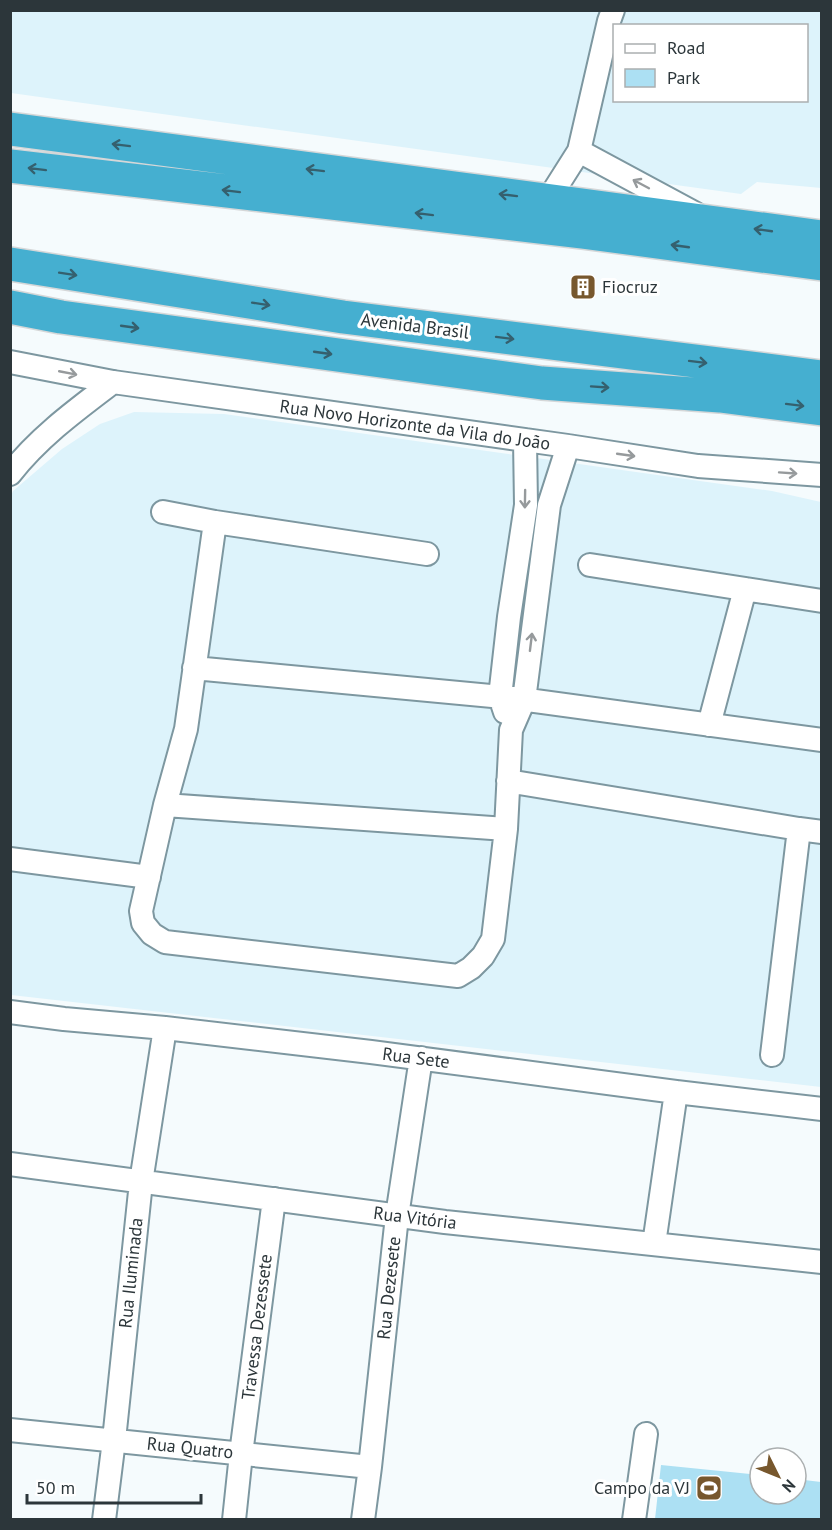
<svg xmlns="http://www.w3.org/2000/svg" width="832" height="1530" viewBox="0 0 832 1530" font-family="'PT Sans',sans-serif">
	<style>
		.built { fill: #ddf3fb; fill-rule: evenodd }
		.green { fill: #ace0f3 }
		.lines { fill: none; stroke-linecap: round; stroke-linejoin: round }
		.minor-casing { stroke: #7d97a0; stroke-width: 26 }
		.highway-casing { stroke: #d5d7d8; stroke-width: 36 }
		.minor { stroke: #fff; stroke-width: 22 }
		.highway { stroke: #45afd0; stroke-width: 33 }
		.oneway { stroke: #35606e }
		.oneway2 { stroke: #969a9c }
		.labels { text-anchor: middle; stroke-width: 6; stroke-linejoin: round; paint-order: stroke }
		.poi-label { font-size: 18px; fill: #2c363a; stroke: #fff; text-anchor: start }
		.street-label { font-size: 18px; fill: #2c363a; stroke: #fff }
	</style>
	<rect width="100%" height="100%" fill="#f5fbfd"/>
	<path class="built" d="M10,11H821V188L757,182L741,194L11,93ZM614,26H806V100H614Z
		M134,412L224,414L772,491L821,502V1087L11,995V496L13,491L62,449L100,424Z"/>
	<path class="green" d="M661,1465L760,1475V1494H796V1479L821,1482V1519H655Z"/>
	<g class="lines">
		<defs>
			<path id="minor" d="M579,151L696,214
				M548,200L579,151L609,21L613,10
				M10,362L113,382L568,446L698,466L822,475
				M10,474C39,437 76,410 113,382
				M163,512L215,522L427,554
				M215,522L186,729L165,805L141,911L143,923L152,934L165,942L458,976L471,968L483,956L493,939L506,829L511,730L524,700L549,505L568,446
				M590,565L822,601
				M194,668L513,698L822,740
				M505,712L500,697L509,617L526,505L525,440
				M709,725L745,589
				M508,781L799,829L822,832
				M165,805L506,829
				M10,859L149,877
				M10,1012L64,1019L165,1028L371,1052L676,1092L822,1109
				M772,1055L799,829
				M10,1164L445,1222L822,1262
				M654,1244L676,1092
				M10,1430L370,1467
				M104,1520L114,1440L141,1182L165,1028
				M234,1520L241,1454L274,1199
				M363,1520L370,1467L397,1216L421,1058
				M634,1520L646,1434"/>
			<path id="highway" d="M10,129L822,237
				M10,166L583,232L822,264
				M10,264L343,317L822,377
				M10,307L61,317L542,383L720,396L822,409"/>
		</defs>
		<use href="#minor" class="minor-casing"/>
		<use href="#highway" class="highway-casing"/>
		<use href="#minor" class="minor"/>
		<use href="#highway" class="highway"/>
	</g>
	<defs><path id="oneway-shaft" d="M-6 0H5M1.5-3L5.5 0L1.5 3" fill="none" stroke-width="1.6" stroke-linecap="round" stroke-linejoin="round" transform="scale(1.5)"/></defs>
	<g class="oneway">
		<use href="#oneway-shaft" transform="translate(121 145) rotate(-173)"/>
		<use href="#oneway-shaft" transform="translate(37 169) rotate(-173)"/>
		<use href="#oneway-shaft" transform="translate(315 170) rotate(-173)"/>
		<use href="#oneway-shaft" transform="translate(231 191) rotate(-173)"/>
		<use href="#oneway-shaft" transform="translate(508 195) rotate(-173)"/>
		<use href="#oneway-shaft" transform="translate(424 214) rotate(-173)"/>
		<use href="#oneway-shaft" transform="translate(763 230) rotate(-172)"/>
		<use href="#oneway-shaft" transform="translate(680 246) rotate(-172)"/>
		<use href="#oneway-shaft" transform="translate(68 274) rotate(9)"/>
		<use href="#oneway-shaft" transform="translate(261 304) rotate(9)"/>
		<use href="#oneway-shaft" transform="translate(130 327) rotate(8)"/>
		<use href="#oneway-shaft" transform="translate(505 338) rotate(7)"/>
		<use href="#oneway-shaft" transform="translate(323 353) rotate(8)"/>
		<use href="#oneway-shaft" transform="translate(698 362) rotate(7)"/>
		<use href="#oneway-shaft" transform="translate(600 387) rotate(4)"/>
		<use href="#oneway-shaft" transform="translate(795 405) rotate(7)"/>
	</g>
	<g class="oneway2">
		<use href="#oneway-shaft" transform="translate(641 184) rotate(-152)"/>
		<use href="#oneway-shaft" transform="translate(68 373) rotate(11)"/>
		<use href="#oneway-shaft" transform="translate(626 455) rotate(8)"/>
		<use href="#oneway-shaft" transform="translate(788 473) rotate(4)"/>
		<use href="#oneway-shaft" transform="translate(525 499) rotate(91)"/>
		<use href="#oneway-shaft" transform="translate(531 642) rotate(-83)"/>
	</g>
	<defs>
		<symbol id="building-square" viewBox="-11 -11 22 22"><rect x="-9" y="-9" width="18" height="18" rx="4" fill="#77572d" stroke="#fff"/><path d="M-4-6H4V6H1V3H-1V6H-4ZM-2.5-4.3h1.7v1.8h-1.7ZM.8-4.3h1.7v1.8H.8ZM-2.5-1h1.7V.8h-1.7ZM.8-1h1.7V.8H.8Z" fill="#fff"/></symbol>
		<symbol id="stadium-square" viewBox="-11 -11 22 22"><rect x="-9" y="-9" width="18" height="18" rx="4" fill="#77572d" stroke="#fff"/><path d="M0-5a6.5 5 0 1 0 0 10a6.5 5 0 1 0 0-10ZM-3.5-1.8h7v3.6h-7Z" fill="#fff"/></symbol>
	</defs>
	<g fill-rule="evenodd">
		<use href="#building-square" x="568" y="272" width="30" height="30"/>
		<use href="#stadium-square" x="694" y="1473" width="30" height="30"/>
	</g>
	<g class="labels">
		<g class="poi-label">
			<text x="602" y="293">Fiocruz</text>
			<text x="690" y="1494" text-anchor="end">Campo da VJ</text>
		</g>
		<g class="street-label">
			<text transform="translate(415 326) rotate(7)" y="6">Avenida Brasil</text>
			<text transform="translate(415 425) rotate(8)" y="6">Rua Novo Horizonte da Vila do João</text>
			<text transform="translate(416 1058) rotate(7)" y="6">Rua Sete</text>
			<text transform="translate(415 1218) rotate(7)" y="6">Rua Vitória</text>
			<text transform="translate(131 1273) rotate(-84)" y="6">Rua Iluminada</text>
			<text transform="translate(389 1288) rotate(-84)" y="6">Rua Dezesete</text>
			<text transform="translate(257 1327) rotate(-83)" y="6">Travessa Dezessete</text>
			<text transform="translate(190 1448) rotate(6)" y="6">Rua Quatro</text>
		</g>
	</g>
	<rect width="832" height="1530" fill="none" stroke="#2c363a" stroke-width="24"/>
	<rect x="613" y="24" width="195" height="78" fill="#ffffff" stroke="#abafb0" stroke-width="1.5"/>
	<rect x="625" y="44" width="30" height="9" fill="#ffffff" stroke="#abafb0" stroke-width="1.5"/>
	<text x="667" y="54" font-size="18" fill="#2c363a">Road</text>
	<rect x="625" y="69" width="30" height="18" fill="#ace0f3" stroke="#abafb0" stroke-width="1.5"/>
	<text x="667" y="84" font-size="18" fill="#2c363a">Park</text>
	<g transform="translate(778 1476) rotate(133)"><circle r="28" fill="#ffffff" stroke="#abafb0" stroke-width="1.5"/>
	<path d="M0-4.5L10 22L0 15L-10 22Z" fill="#77572d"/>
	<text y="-9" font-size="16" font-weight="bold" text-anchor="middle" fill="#2c363a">N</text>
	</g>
	<path d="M27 1494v9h174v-9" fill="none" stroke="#2c363a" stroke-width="3"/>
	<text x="36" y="1494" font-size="18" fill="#2c363a" stroke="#ffffff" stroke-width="4.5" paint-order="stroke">50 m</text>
</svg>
